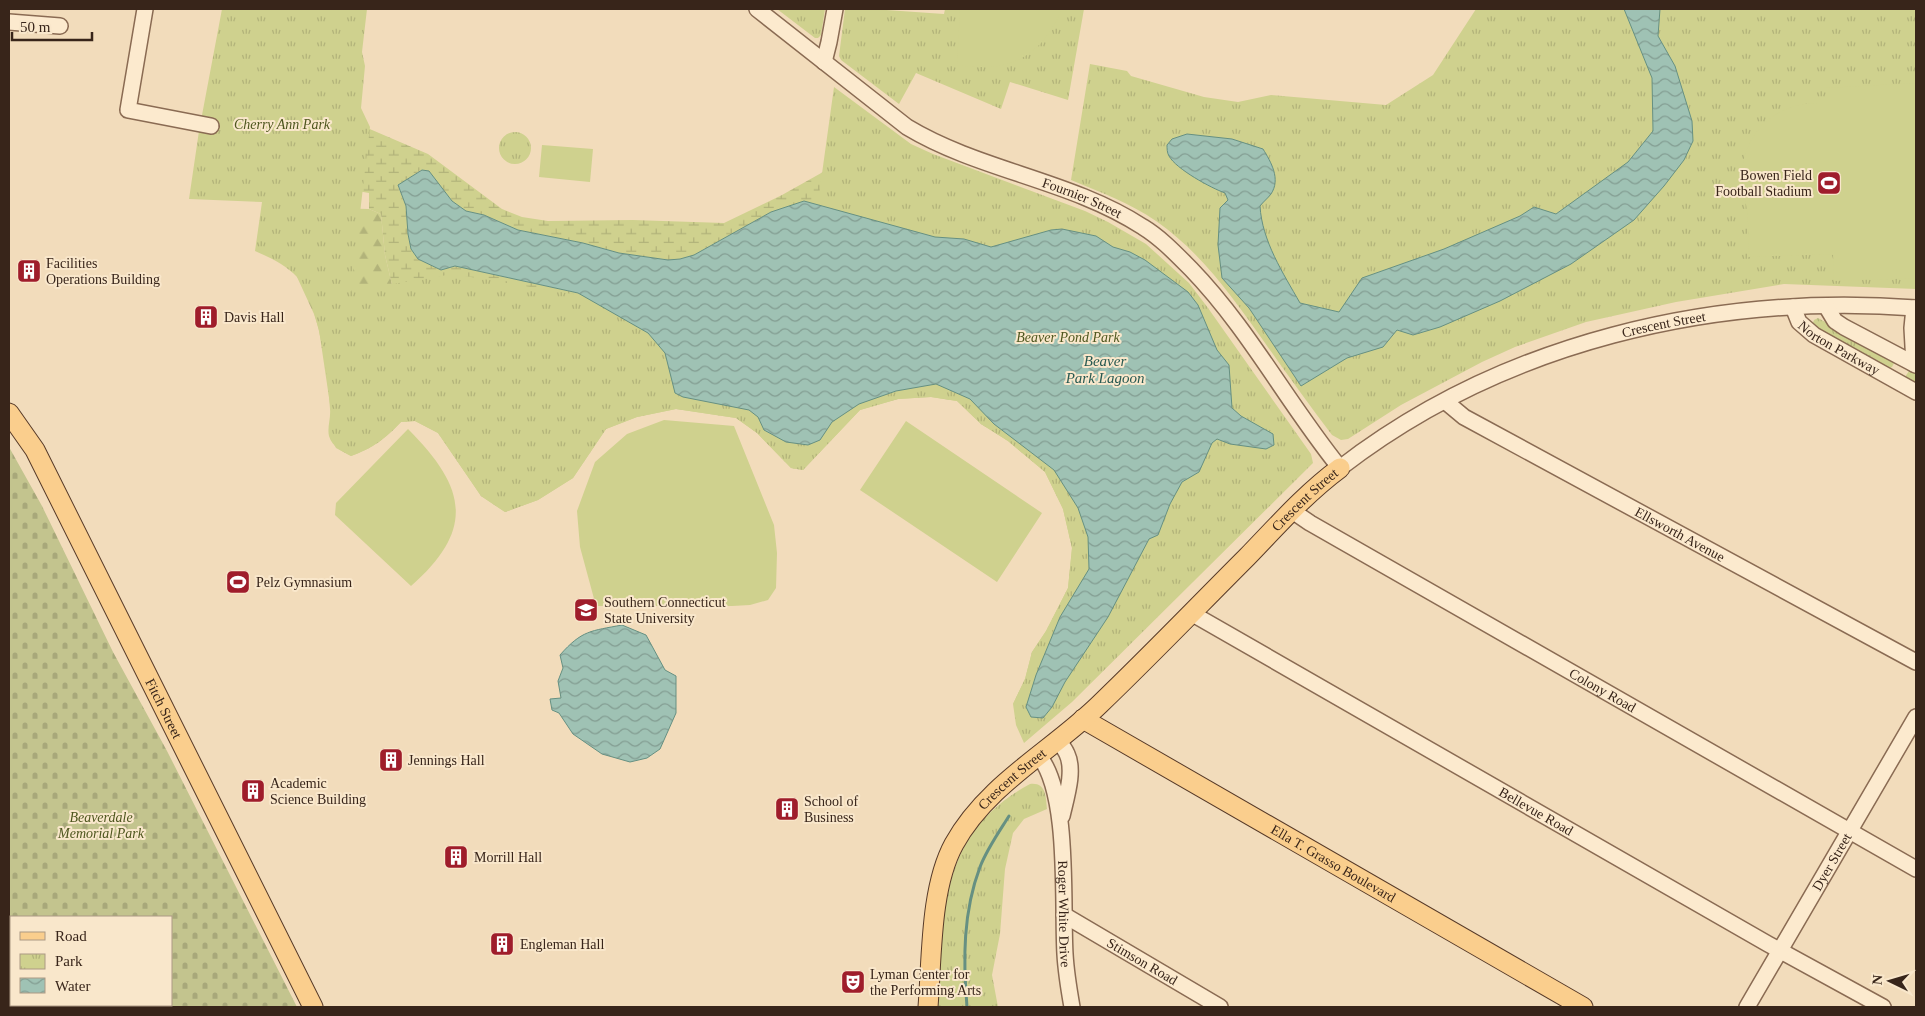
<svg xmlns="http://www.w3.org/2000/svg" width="1925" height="1016" viewBox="0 0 1925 1016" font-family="Georgia,serif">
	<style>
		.forest { fill: url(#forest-firs) }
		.wetland { fill: url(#wetland-marsh) }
		.cemetery { fill: url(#cemetery-stones); fill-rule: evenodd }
		.park { fill: url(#park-tufts) }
		.pitch { fill: #cfd18e }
		.water { fill: url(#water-waves); stroke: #669082 }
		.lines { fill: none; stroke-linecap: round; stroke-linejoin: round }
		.stream { stroke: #669082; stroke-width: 3 }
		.minor-casing { stroke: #8a6b53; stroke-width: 18 }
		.major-casing { stroke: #573a28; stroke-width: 21 }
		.minor { stroke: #fceace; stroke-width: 15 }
		.major { stroke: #face8d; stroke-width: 19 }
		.labels { text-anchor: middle; stroke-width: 4; stroke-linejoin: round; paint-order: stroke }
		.park-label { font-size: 14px; font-style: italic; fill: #4e561e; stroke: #f9e7cb }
		.poi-label { font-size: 14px; fill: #38251a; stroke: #f9e7cb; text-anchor: start }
		.street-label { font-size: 14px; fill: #38251a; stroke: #f9e7cb }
		.water-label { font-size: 15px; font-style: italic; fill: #275951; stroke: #f9e7cb }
	</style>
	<defs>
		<pattern id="forest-firs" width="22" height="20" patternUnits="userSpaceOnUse" patternTransform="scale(1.25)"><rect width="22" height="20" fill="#cfd18e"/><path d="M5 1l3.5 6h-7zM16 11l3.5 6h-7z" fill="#b2b37a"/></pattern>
		<pattern id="wetland-marsh" width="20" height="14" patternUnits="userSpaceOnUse" patternTransform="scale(1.25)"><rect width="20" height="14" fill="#cfd18e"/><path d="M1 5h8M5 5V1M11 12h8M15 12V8" fill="none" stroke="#b2b37a"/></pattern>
		<pattern id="cemetery-stones" width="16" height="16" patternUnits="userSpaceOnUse" patternTransform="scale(1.25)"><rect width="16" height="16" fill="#c3c48e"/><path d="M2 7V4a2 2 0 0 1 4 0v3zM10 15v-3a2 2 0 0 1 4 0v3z" fill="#a8a87a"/></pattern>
		<pattern id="park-tufts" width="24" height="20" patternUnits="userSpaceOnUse" patternTransform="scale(1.25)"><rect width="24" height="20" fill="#cfd18e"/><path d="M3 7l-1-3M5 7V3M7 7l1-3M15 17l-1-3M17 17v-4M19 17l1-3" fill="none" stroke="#b2b37a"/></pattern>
		<pattern id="water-waves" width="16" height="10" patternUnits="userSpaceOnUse" patternTransform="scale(1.25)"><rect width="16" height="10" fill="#9fc2b4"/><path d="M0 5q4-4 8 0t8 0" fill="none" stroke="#839d92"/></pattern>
	</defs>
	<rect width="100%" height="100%" fill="#f2dcbb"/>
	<path class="forest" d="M302,208L369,209L381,214L385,255L397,306L319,330L314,314L297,277Z"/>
	<path class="wetland" d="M358,124L428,154L502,209L522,217L548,221L633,220L724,223L782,195L823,172L923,197L771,212L694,255L680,259L668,260L619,253L583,243L518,230L484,215L466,211L452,201L428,171L421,170L398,186L406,206L408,234L411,249L418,259L441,270L455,266L578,293L648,333L859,404L936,384L1054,470L1088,537L1026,707L1013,704L1025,679L1032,652L1046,631L1068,588L1072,548L1063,509L1045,472L1008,441L981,424L957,401L931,397L898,399L860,410L803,470L791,468L757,433L736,418L676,409L637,417L606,429L573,478L538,500L505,512L481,496L438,433L415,421L401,422C385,439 373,448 351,456L336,448L329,435L331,411L319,330L397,306L385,255L381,214L369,209V193L346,189Z"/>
	<path class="cemetery" d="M9,447L42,506L113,652L167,751L297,1007H9ZM11,917H171V1005H11Z"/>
	<path class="park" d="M222,9H367L362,52L365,66L361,108L370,127L351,291L453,274L800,332L834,87L911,144L933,154L1085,211L1108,222L1146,244L1189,283L1208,308L1311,454L1313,463L1072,702L1024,743L1016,725L1013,704L1025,679L1032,652L1046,631L1068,588L1072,548L1063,509L1045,472L1008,441L981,424L957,401L931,397L898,399L860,410L803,470L791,468L757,433L736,418L676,409L637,417L606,429L573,478L538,500L505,512L481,496L438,433L415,421L401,422C385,439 373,448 351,456C342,451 332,447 329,436C327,428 331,418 330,409C328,376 319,303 297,277C286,265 269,257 255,251L262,202L189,199L199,131Z
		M777,9H825L821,35L818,38H815Z
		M845,9H872L944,14L945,9H1084L1068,100L1010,82L1001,109L916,73L899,104L841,60L839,56Z
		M1476,9H1916V289L1784,284L1676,302L1586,322L1515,347L1482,362L1401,405L1348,439L1341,440L1332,435C1309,405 1287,374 1265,343C1233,298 1202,253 1156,221C1130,203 1100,192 1071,180L1090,64L1127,71L1131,76L1204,97L1238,102L1271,95L1386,105L1433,75Z
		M499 148a16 16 0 1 1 32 0a16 16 0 1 1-32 0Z
		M1818,318L1892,359L1894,363L1892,367L1888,369L1812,325L1814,320Z
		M1911,370L1916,373V385L1907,380L1905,377L1909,371Z
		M1030,784C1046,782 1046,797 1047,809L1024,819L1013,833L1005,869L1000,934L992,975L998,1007H937C944,915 937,834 1030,784Z"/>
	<path class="pitch" d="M960,9H1062C1041,58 1009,73 957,65Z
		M1916,83V278L1834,281L1833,254L1748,257C1748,242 1749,226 1747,211C1746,200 1742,189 1742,177C1741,146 1762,116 1792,107C1803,103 1815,103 1826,103V88Z
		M542,145L593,149L590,182L539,177Z
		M664,420L734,426L774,525L777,553L776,588L768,600L750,605L732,606H596L580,547L577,511L595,462L627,434Z
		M906,421L1042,513L997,582L860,490Z
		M408,429C465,486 477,528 411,586L335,515L336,503Z"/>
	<path class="water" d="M1624,9H1660L1658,36L1675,66L1692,121L1693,141L1684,160L1664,186L1634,220L1571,264L1500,301L1440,327L1413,335L1397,330L1383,347L1347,358L1301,386L1249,308L1222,278L1218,245L1220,208L1228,200L1225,193C1211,188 1176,169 1169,156C1167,153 1167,148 1167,145L1172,139L1187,134L1232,139L1263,149C1271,162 1281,179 1271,194C1268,198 1263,202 1260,206C1262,241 1283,273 1300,303L1339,312L1362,278L1444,249L1520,216L1534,207L1556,214L1628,162L1653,131L1652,78Z
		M422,170L429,171L452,201L466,211L484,215L518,230L583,243L619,253L668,260L680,259L694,255L771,212L804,201L935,237L964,239L991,247L1051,230L1062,229L1096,236L1113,247L1130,252L1145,260L1188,292L1198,305L1217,350L1229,365L1232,408L1241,416L1273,434L1274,445L1266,449L1230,444L1217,439L1212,443L1199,472L1182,482L1170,504L1158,535L1149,539L1108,617L1065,682L1052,707L1043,718L1031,717L1026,707L1036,675L1060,617L1089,569L1088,537L1078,508L1054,470L994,424L970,399L936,384L896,391L859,404L832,422L820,440L808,445L786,442L764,430L758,417L749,410L683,397L675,393L665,353L648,333L578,293L455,266L441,270L418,259L411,249L408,234L406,206L398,185Z
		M622,625L646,635L665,670L676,676V713L660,749L647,758L630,762L602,754L573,734L559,713L552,710L550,699L561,698L558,681L563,668L560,655C582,630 591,631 622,625Z"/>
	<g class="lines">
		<path class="stream" d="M967,1007C963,959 963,912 980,867C987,849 999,832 1009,816"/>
		<defs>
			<g id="minor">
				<path d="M145,9L128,110L211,126"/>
				<path id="s1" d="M757,9L907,127C980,171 1071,180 1143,227C1161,238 1176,254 1191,269C1249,329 1288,404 1340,468C1503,342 1713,293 1916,308"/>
				<path d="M9,22L60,26"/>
				<path d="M824,62L829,42L835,9"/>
				<path d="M1826,306L1835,321L1844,327L1916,365"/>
				<path id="s2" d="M1793,307L1799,322L1814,335L1916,392"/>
				<path d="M1914,308L1912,328L1914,364"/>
				<path id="s3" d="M1446,402L1464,417L1916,662"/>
				<path id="s4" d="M1291,510L1310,523L1916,869"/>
				<path id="s5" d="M1191,613L1768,944L1883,1007"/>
				<path d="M1059,740C1061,745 1065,749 1067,754C1075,771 1066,798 1062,816"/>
				<path id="s6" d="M1039,756C1070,794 1062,904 1065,954C1066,972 1069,990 1072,1007"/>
				<path id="s7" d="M1064,915L1220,1007"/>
				<path d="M9,968H11"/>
				<path d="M125,1005L133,1007"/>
				<path id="s8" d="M1747,1007L1916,717"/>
			</g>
			<g id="major">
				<path id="s9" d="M9,413L35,450L313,1007"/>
				<path id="s10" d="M1083,719L1583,1007"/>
				<path id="s11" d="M928,1007C932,957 930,888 954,844C987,784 1052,751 1100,704C1150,656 1198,606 1247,557C1277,526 1305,494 1340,468"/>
			</g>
		</defs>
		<use href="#minor" class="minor-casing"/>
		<use href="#major" class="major-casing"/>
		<use href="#minor" class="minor"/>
		<use href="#major" class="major"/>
	</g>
	<defs>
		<symbol id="stadium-square" viewBox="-11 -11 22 22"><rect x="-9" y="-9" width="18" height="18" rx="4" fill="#9f1d2b" stroke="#f9e7cb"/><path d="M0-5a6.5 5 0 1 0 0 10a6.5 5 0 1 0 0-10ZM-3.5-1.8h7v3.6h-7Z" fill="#fff"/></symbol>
		<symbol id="building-square" viewBox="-11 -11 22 22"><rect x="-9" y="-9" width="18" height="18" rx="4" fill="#9f1d2b" stroke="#f9e7cb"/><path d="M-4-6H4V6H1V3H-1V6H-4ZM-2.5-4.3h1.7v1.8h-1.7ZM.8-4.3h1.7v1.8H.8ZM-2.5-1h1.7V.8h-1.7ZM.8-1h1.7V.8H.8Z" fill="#fff"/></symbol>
		<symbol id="university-square" viewBox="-11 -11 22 22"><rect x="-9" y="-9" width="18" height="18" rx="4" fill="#9f1d2b" stroke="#f9e7cb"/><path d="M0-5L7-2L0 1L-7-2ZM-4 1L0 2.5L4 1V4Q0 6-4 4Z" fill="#fff"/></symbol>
		<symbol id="theatre-square" viewBox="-11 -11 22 22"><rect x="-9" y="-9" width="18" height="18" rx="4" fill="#9f1d2b" stroke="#f9e7cb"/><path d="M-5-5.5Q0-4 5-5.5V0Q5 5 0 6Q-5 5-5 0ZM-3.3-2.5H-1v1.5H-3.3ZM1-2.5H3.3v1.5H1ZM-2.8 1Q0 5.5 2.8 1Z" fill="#fff"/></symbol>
	</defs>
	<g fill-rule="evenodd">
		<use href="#stadium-square" x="1815" y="169" width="28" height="28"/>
		<use href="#building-square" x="15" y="257" width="28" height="28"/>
		<use href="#building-square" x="192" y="303" width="28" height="28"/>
		<use href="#stadium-square" x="224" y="568" width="28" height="28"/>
		<use href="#university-square" x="572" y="596" width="28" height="28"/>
		<use href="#building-square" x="377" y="746" width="28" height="28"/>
		<use href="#building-square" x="239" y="777" width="28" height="28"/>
		<use href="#building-square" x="773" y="795" width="28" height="28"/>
		<use href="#building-square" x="442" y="843" width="28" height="28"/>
		<use href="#building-square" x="488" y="930" width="28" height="28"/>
		<use href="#theatre-square" x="839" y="968" width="28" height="28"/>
	</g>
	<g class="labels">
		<g class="park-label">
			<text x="282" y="129">Cherry Ann Park</text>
			<text x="1068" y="342">Beaver Pond Park</text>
			<text x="101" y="822">Beaverdale<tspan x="101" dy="16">Memorial Park</tspan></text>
		</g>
		<g class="poi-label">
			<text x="1812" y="180" text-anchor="end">Bowen Field<tspan x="1812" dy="16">Football Stadium</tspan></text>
			<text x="46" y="268">Facilities<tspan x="46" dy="16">Operations Building</tspan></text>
			<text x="224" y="322">Davis Hall</text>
			<text x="256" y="587">Pelz Gymnasium</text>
			<text x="604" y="607">Southern Connecticut<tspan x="604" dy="16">State University</tspan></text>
			<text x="408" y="765">Jennings Hall</text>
			<text x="270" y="788">Academic<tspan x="270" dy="16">Science Building</tspan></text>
			<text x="804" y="806">School of<tspan x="804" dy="16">Business</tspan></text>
			<text x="474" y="862">Morrill Hall</text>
			<text x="520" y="949">Engleman Hall</text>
			<text x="870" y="979">Lyman Center for<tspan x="870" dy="16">the Performing Arts</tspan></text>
		</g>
		<g class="street-label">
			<text dy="5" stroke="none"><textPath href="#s1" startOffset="380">Fournier Street</textPath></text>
			<text dy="5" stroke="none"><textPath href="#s1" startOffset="1118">Crescent Street</textPath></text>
			<text dy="5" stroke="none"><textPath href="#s2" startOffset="64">Norton Parkway</textPath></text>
			<text dy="5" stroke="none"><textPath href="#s11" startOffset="659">Crescent Street</textPath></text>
			<text dy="5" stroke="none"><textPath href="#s3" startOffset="269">Ellsworth Avenue</textPath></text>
			<text dy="5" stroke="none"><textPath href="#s4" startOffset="360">Colony Road</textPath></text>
			<text dy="5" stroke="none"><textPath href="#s9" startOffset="334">Fitch Street</textPath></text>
			<text dy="5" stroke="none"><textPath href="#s11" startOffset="254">Crescent Street</textPath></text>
			<text dy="5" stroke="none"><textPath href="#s5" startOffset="398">Bellevue Road</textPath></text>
			<text dy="5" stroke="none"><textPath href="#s8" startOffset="168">Dyer Street</textPath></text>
			<text dy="5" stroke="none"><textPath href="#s10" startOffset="289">Ella T. Grasso Boulevard</textPath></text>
			<text dy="5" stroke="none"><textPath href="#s6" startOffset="162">Roger White Drive</textPath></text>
			<text dy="5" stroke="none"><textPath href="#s7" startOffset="91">Stimson Road</textPath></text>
		</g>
		<g class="water-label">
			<text x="1105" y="366">Beaver<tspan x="1105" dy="17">Park Lagoon</tspan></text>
		</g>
	</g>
	<rect width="1925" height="1016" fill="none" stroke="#38251a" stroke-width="20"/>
	<rect x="10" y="916" width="162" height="90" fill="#f9e7cb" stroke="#ac9984"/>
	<rect x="20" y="932" width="25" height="8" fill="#face8d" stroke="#ac9984"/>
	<text x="55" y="941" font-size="15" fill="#38251a">Road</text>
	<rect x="20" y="954" width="25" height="15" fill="url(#park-tufts)" stroke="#ac9984"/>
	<text x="55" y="966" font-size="15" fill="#38251a">Park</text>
	<rect x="20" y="978" width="25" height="15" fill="url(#water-waves)" stroke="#ac9984"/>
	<text x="55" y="991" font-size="15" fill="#38251a">Water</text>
	<g transform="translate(1890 981) rotate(275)" stroke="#f9e7cb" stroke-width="4" paint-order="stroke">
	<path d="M0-4L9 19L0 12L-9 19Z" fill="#38251a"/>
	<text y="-8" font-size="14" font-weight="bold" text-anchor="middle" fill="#38251a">N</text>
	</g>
	<path d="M12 32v8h80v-8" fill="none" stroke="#38251a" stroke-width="2.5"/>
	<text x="20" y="32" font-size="15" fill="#38251a" stroke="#f9e7cb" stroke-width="4" paint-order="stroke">50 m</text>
</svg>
